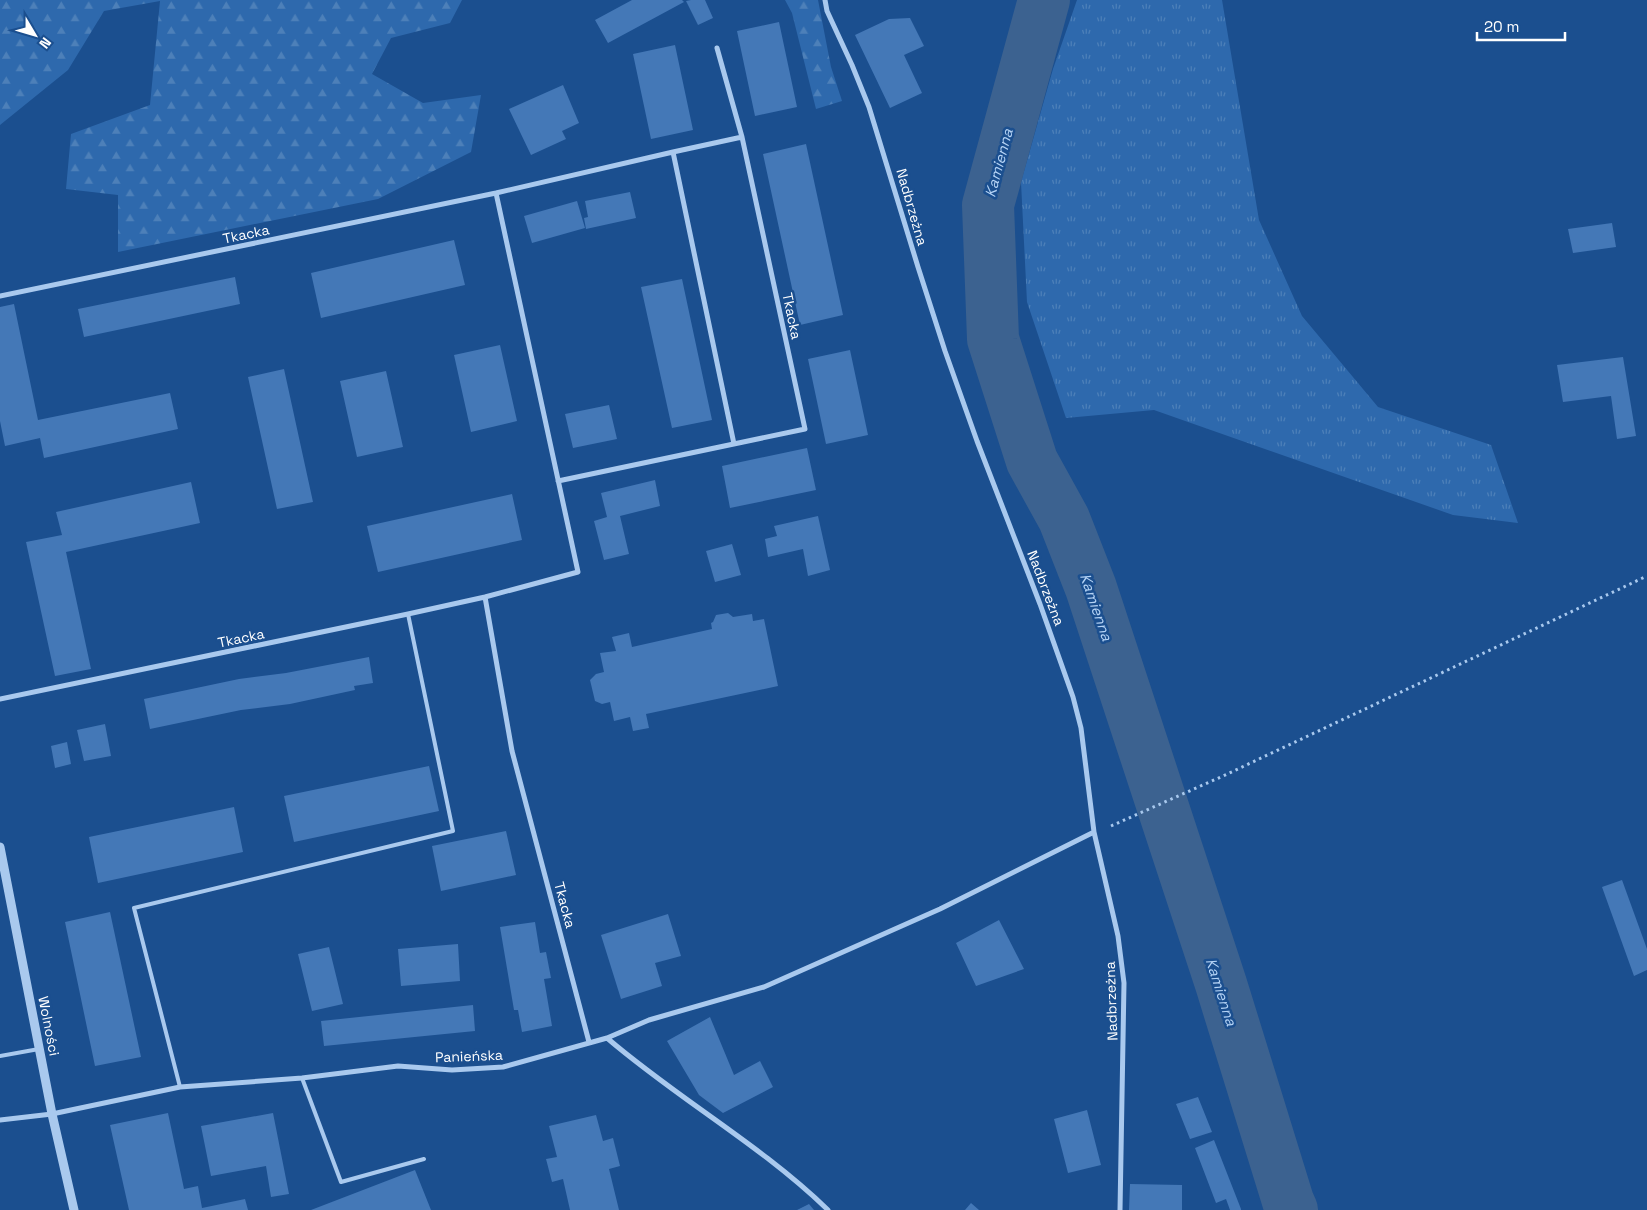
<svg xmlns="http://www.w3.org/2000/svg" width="1647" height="1210" viewBox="0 0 1647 1210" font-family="'Space Grotesk',sans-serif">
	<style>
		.grass { fill: url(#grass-tufts) }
		.forest { fill: url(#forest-firs) }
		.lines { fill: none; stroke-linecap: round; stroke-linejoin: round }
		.river { stroke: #3c6290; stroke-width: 52 }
		.building { fill: #4478b7 }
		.path { stroke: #a9c9ee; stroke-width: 3; stroke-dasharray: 2.5 4; stroke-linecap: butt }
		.service { stroke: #a9c9ee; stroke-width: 4 }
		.minor { stroke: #a9c9ee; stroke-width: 5 }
		.tertiary { stroke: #a9c9ee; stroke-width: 9 }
		.labels { text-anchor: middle; stroke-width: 5; stroke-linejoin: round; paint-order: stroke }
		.street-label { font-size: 14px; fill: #fff; stroke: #1b4f8f }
		.water-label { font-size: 15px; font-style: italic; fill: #b5d3f5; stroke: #1b4f8f }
	</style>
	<defs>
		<pattern id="grass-tufts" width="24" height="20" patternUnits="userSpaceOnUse" patternTransform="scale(1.25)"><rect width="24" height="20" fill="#2e69ad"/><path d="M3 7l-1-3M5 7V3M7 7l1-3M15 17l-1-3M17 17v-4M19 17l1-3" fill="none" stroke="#4d80b9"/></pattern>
		<pattern id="forest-firs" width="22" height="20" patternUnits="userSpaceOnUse" patternTransform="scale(1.25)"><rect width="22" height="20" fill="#2e69ad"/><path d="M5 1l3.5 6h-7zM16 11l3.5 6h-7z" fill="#4d80b9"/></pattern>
	</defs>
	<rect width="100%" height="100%" fill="#1b4f8f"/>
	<path class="grass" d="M1077,0H1222L1259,220L1302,316L1378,407L1491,445L1518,523L1453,515L1154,410L1066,418L1027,302L1021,182L1053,69Z"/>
	<path class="forest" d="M0,0H462L450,23L391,38L372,74L423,103L481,95L471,152L378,199L118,252V195L66,189L71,134L150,105L160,1L104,11L68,70L0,125Z
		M785,0H818L831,67L842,101L816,109L792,13Z"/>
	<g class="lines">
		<path class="river" d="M1044,0L988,205L993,339L1032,461L1064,519L1091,588L1221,984L1288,1201L1292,1210"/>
	</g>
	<path class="building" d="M632,0H682L684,2L608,43L595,20Z
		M691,0H705L713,18L698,25L686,1Z
		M910,18L924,46L904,55L922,93L890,108L855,35L889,19Z
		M779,22L797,107L755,116L737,31Z
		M675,45L693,130L651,139L633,54Z
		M563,85L579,123L562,131L566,139L531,155L509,109Z
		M806,144L843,315L800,325L763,154Z
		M630,192L636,218L586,229L584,218L588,217L585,201Z
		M577,201L585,228L532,243L524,216Z
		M1612,223L1616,247L1573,253L1568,229Z
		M454,240L465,285L321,318L311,273Z
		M235,277L240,304L84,337L78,309Z
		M682,279L712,420L672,428L641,287Z
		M14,304L38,420L170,393L178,429L44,458L40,438L5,446L0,421V307Z
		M500,345L517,421L471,432L454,355Z
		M850,350L868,435L826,444L808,359Z
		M1623,357L1636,436L1617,439L1611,396L1563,402L1557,365Z
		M284,369L313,502L277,509L248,377Z
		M386,371L403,447L357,457L340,381Z
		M609,405L617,439L573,448L565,414Z
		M807,448L816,490L730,508L722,466Z
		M655,480L660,506L620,516L629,554L604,560L594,521L607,517L601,493Z
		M191,482L200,523L66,552L91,669L55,676L26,542L62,535L56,512Z
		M512,494L522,540L378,572L367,526Z
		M818,516L830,570L808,576L803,549L768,557L765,539L777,536L774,526Z
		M732,544L741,575L715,582L706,551Z
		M728,613L733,617L752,614L753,621L764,619L778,686L646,714L649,728L633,731L630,717L614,721L610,702L602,704L595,701L590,680L596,674L604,672L600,653L616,651L612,637L629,633L632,647L712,629L711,623L713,622L716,615Z
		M369,657L373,683L354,686L355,690L290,704L241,710L150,729L144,699L239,679L286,673Z
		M105,724L111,756L84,761L77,730Z
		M67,742L71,764L55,768L51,746Z
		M429,766L439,811L294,842L284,796Z
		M234,807L243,852L98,883L89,837Z
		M506,831L516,875L441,891L432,846Z
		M1622,880L1647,949V970L1634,976L1602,887Z
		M110,912L141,1057L95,1066L65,922Z
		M668,914L681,956L655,963L662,986L621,999L601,935Z
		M999,920L1024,969L976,986L956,943Z
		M535,922L540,953L546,952L551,978L544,979L552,1026L522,1032L518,1010H514L500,927Z
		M458,944L460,981L401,986L398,949Z
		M329,947L343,1004L312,1011L298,954Z
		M473,1005L475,1031L324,1046L321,1021Z
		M710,1017L734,1075L760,1061L773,1087L723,1113L699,1095L667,1041Z
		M1198,1097L1212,1132L1190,1139L1176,1104Z
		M1087,1110L1101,1165L1068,1173L1054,1119Z
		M168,1113L184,1189L198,1186L202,1208L245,1199L248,1210H129L110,1125Z
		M273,1113L289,1194L271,1197L266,1166L211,1176L201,1126Z
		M596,1115L603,1141L613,1138L620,1166L609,1169L619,1210H570L563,1179L552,1182L546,1159L557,1157L549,1126Z
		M1214,1140L1241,1209V1210H1230L1226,1199L1216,1203L1195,1148Z
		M415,1170L431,1210H311Z
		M1130,1184L1182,1185V1210H1129Z
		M971,1203L979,1210H965Z
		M809,1204L814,1210H797Z"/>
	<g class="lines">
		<path class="path" d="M1111,826L1223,776L1647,576"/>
		<path class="service" d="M0,1056L39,1049
			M302,1078L341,1182L424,1159
			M180,1087L134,908L453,831L408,614"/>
		<path class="minor" d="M825,0L827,11L852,65L869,107L918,267L945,351L977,441L1040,604L1073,697L1081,728L1094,832L1118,936L1124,983L1120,1210
			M673,152L734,444
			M0,296L496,193L673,152L742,137
			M558,481L805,429L742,137L717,48
			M485,597L512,751L589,1042
			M0,699L408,614L485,597L578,572L496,193
			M607,1038L649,1020L764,987L940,909L1094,832
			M0,1120L52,1114L180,1087L302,1078L398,1066L452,1070L503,1067L607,1038C678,1099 761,1145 828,1210"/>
		<path class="tertiary" d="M0,847L52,1114L74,1210"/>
	</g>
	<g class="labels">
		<g class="street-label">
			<text transform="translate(912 207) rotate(74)" y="5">Nadbrzeżna</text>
			<text transform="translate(246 234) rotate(-12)" y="5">Tkacka</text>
			<text transform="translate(792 316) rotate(78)" y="5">Tkacka</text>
			<text transform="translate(1046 588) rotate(69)" y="5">Nadbrzeżna</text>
			<text transform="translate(241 638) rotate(-12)" y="5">Tkacka</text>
			<text transform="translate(565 905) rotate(75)" y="5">Tkacka</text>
			<text transform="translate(1111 1001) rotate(-92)" y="5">Nadbrzeżna</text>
			<text transform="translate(49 1026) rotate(79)" y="5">Wolności</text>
			<text transform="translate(469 1056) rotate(-2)" y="5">Panieńska</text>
		</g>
		<g class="water-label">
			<text transform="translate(999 163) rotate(-75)" y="5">Kamienna</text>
			<text transform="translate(1096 607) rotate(71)" y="5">Kamienna</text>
			<text transform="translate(1221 992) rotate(72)" y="5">Kamienna</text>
		</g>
	</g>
	<g transform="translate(35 35) rotate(128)" stroke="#1b4f8f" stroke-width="4" paint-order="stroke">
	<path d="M0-4L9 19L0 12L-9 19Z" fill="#ffffff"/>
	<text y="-8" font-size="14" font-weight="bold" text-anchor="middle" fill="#ffffff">N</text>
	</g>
	<path d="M1477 32v8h88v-8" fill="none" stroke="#ffffff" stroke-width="2.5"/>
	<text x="1484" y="32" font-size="15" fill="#ffffff" stroke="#1b4f8f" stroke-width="4" paint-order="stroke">20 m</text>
</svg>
